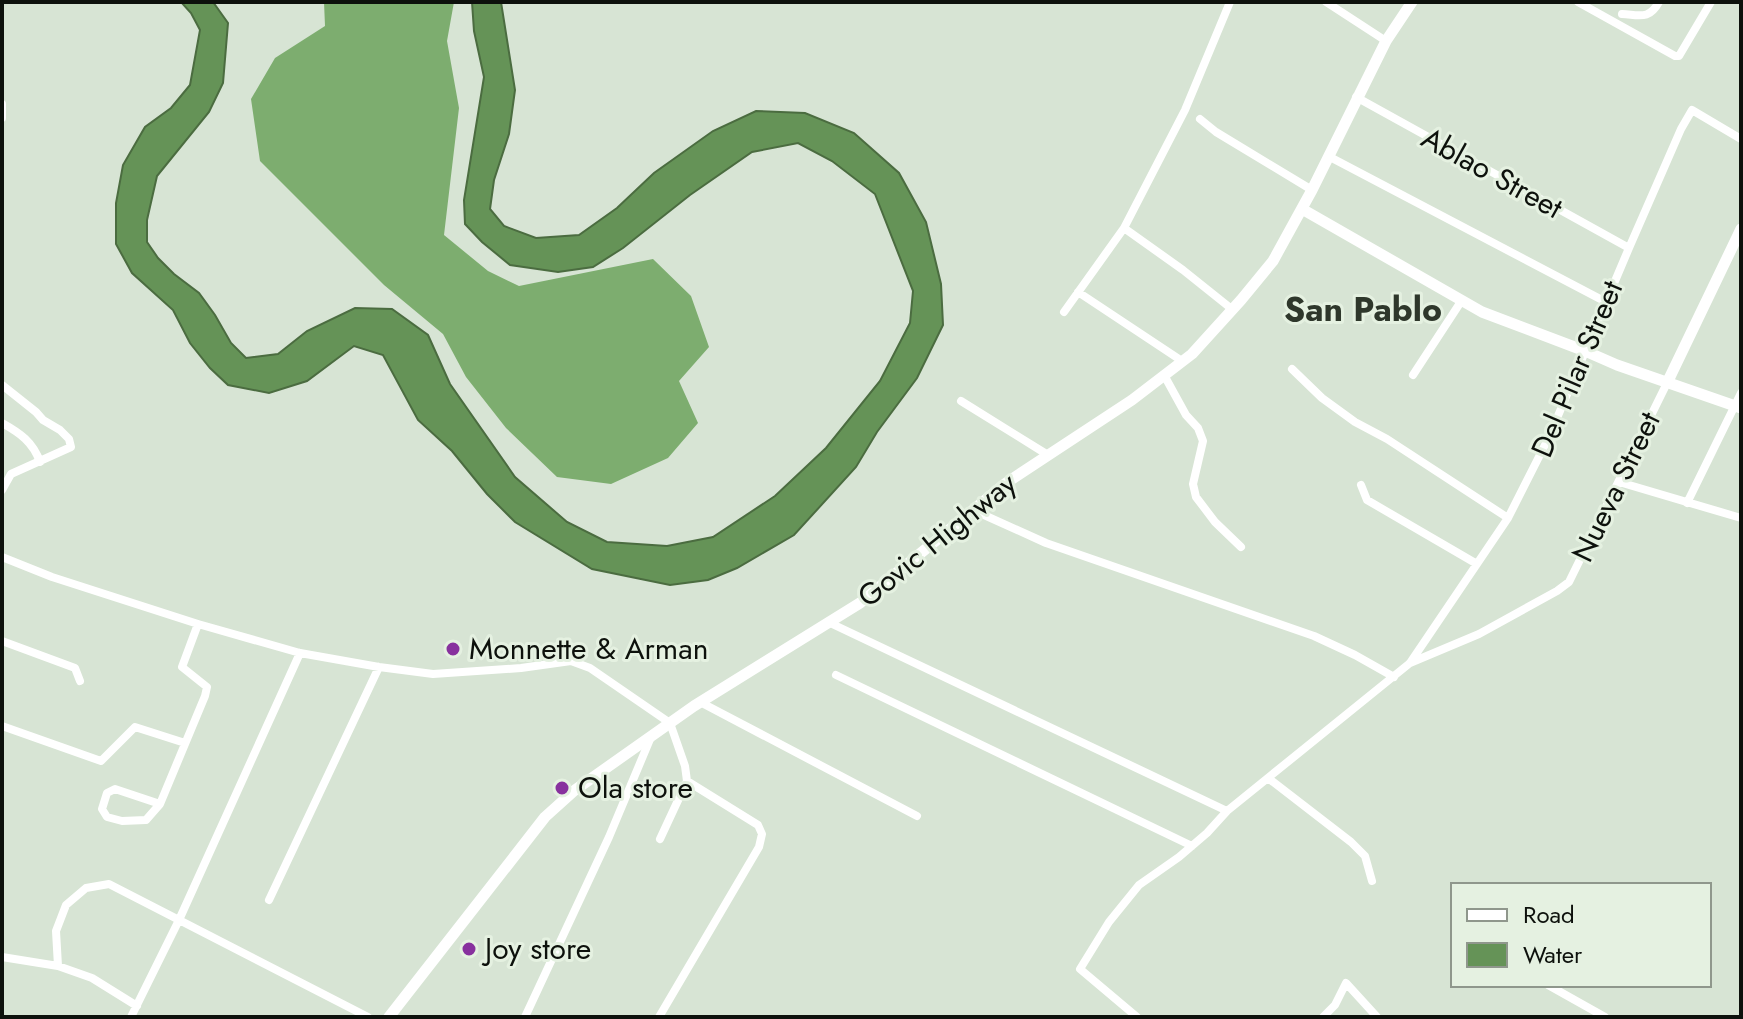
<svg xmlns="http://www.w3.org/2000/svg" width="1743" height="1019" viewBox="0 0 1743 1019" font-family="Jost,sans-serif">
	<style>
		.forest { fill: #7dad6f }
		.water { fill: #659357; stroke: #4b6c40; stroke-width: 2 }
		.lines { fill: none; stroke-linecap: round; stroke-linejoin: round }
		.street { stroke: #fff; stroke-width: 8 }
		.secondary { stroke: #fff; stroke-width: 11 }
		.poi-dot { fill: #88319e; stroke: #e5f1e1; stroke-width: 3 }
		.labels { text-anchor: middle; stroke-width: 6; stroke-linejoin: round; paint-order: stroke }
		.street-label { font-size: 30px; fill: #0d110c; stroke: #e5f1e1 }
		.poi-label { font-size: 30px; fill: #0d110c; stroke: #e5f1e1; text-anchor: start }
		.quarter-label { font-size: 34px; font-weight: bold; fill: #2e372b; stroke: #e5f1e1 }
	</style>
	<rect width="100%" height="100%" fill="#d7e4d4"/>
	<path class="forest" d="M324,2H454L447,41L459,108L444,235L488,271L519,286L653,259L691,296L709,347L679,381L698,423L668,458L611,484L557,477L506,428L466,377L443,334L384,285L260,161L251,99L275,58L325,26Z"/>
	<path class="water" d="M181,2H213L228,23L223,83L209,112L157,176L147,220V242L158,258L174,274L199,293L215,315L231,343L246,358L278,354L307,331L355,308L392,309L428,335L450,384L515,477L567,522L607,542L667,546L713,537L775,496L826,448L880,381L910,323L913,291L875,194L832,161L798,143L752,152L690,195L623,248L593,267L558,272L510,265L482,242L465,224L464,200L484,77L474,31L472,2H501L515,90L509,134L494,180L490,209L504,226L536,238L579,235L617,208L654,173L713,131L756,111L805,113L854,133L899,173L926,222L941,284L943,325L917,378L877,432L856,467L794,535L737,568L708,580L670,585L592,569L515,522L487,494L452,451L418,420L383,355L354,346L307,381L269,393L228,385L210,368L190,343L173,310L132,273L116,244V203L123,165L145,127L171,108L190,85L200,30L191,13Z"/>
	<g class="lines">
		<path class="street" d="M1326,2L1386,41
			M1578,2L1675,56H1679L1711,2
			M1622,14C1640,15 1649,20 1659,2
			M1356,97L1629,248
			M2,104V118
			M1200,119L1216,132L1312,190
			M1328,156L1606,302
			M1124,228L1183,270L1233,310
			M1078,292L1182,361
			M1064,312L1124,228L1185,110L1230,2
			M1292,369L1322,398L1355,422L1387,439L1508,518
			M1164,375L1186,415L1198,428L1203,441L1193,484L1196,497L1215,522L1241,547
			M1413,375L1462,300
			M2,385L36,412L43,420L60,430L69,439L71,447L11,474L2,490
			M961,401L1048,455
			M2,423C20,433 33,442 40,462
			M1619,482L1741,518
			M1361,485L1367,500L1477,564
			M1687,503L1741,393
			M973,510L1046,543L1314,636L1355,655L1394,677
			M2,557L52,577L198,624L300,653L379,667L433,674L521,668L571,661L590,668L670,723L685,766L687,781L660,839
			M828,622L1227,811L1410,663L1508,518L1549,437L1629,248L1681,129L1692,110L1741,139
			M2,641L75,668L80,681
			M1410,663L1479,634L1557,591L1569,582L1667,383
			M836,675L1192,846
			M700,702L917,816
			M2,726L101,761L135,727L185,743
			M1268,778L1351,842L1365,856L1372,881
			M160,804L115,789L107,793L102,809L107,817L122,821L146,820L160,804L205,696L207,687L182,667L198,624
			M269,900L379,667
			M2,957L58,966L92,978L137,1006
			M58,966L56,931L66,905L86,888L109,884L368,1017
			M1548,985L1605,1017
			M131,1017L179,920L300,653
			M525,1017L609,837L651,737
			M659,1017L759,847L762,834L758,825L687,781
			M1137,1017L1080,969L1109,922L1139,885L1179,857L1207,833L1227,811
			M1323,1017L1335,1005L1346,983L1377,1017"/>
		<path class="secondary" d="M1302,209L1482,312L1585,351L1617,365L1741,408
			M1667,383L1741,229
			M389,1017L545,817L575,790L694,706L860,603L1006,483L1132,400L1192,354L1241,300L1273,261L1312,190L1386,41L1412,2"/>
	</g>
	<g class="poi-dot">
		<circle cx="453" cy="649" r="8"/>
		<circle cx="562" cy="788" r="8"/>
		<circle cx="469" cy="949" r="8"/>
	</g>
	<g class="labels">
		<g class="street-label">
			<text transform="translate(1492 173) rotate(29)" y="10">Ablao Street</text>
			<text transform="translate(1577 369) rotate(-67)" y="10">Del Pilar Street</text>
			<text transform="translate(1616 487) rotate(-64)" y="10">Nueva Street</text>
			<text transform="translate(937 540) rotate(-39)" y="10">Govic Highway</text>
		</g>
		<g class="poi-label">
			<text x="469" y="659">Monnette &amp; Arman</text>
			<text x="578" y="798">Ola store</text>
			<text x="485" y="959">Joy store</text>
		</g>
		<g class="quarter-label">
			<text x="1363" y="321">San Pablo</text>
		</g>
	</g>
	<rect width="1743" height="1019" fill="none" stroke="#0d110c" stroke-width="8"/>
	<rect x="1451" y="883" width="260" height="104" fill="#e5f1e1" stroke="#8f978c" stroke-width="2"/>
	<rect x="1467" y="909" width="40" height="12" fill="#ffffff" stroke="#8f978c" stroke-width="2"/>
	<text x="1523" y="923" font-size="24" fill="#0d110c">Road</text>
	<rect x="1467" y="943" width="40" height="24" fill="#659357" stroke="#8f978c" stroke-width="2"/>
	<text x="1523" y="963" font-size="24" fill="#0d110c">Water</text>
</svg>
